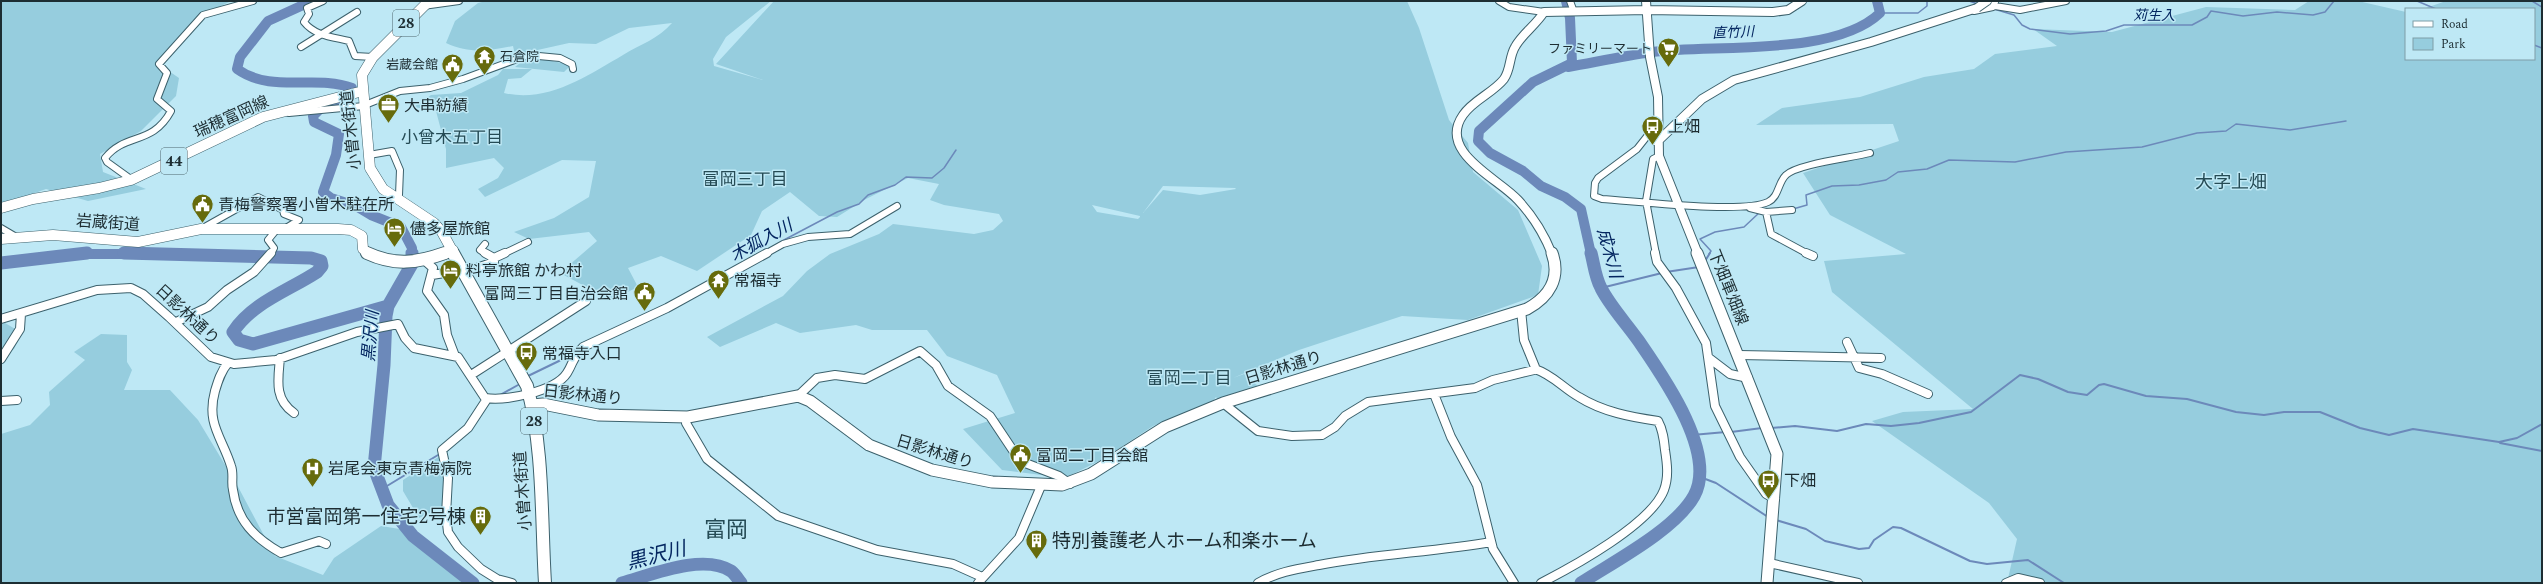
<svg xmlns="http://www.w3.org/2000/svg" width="2543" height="584" viewBox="0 0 2543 584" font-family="Spectral,'Noto Sans JP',serif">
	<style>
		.green { fill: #96cdde; fill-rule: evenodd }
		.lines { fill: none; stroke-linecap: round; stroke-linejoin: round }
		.stream-far1 { stroke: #6c89ba; stroke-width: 1.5 }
		.stream { stroke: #6c89ba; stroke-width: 2 }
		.river-far1 { stroke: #6c89ba; stroke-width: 10 }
		.river { stroke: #6c89ba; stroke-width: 13 }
		.street-far1-casing { stroke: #3c616c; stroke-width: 8 }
		.street-casing { stroke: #3c616c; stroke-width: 10 }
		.secondary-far1-casing { stroke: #3c616c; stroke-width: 10 }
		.secondary-casing { stroke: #3c616c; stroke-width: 13 }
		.primary-far1-casing { stroke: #3c616c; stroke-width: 11 }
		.primary-casing { stroke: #3c616c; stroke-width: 14 }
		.street-far1 { stroke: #fff; stroke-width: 6 }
		.street { stroke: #fff; stroke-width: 8 }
		.secondary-far1 { stroke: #fff; stroke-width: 8 }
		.secondary { stroke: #fff; stroke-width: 11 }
		.primary-far1 { stroke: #fff; stroke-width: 10 }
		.primary { stroke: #fff; stroke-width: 12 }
		.secondary-bridge-casing { stroke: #3c616c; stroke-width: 10; stroke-linecap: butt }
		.secondary-bridge { stroke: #fff; stroke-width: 8 }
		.labels { text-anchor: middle; stroke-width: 3; stroke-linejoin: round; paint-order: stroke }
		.far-poi-label { font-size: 13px; fill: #1d2d32; stroke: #bee8f5; text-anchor: end }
		.far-water-label { font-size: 14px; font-style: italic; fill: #042660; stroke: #bee8f5 }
		.shield { fill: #bee8f5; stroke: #4d656c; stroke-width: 1 }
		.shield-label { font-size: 15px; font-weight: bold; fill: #1d2d32 }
		.poi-label { font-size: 16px; fill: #1d2d32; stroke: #bee8f5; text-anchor: start }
		.street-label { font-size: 16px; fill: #1d2d32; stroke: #bee8f5 }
		.neighbourhood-label { font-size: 17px; fill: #254b55; stroke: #bee8f5 }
		.water-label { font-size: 17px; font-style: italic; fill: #042660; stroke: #bee8f5 }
		.quarter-label { font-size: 18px; fill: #254b55; stroke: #bee8f5 }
		.near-poi-label { font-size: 19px; fill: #1d2d32; stroke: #bee8f5; text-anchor: end }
		.near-water-label { font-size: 20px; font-style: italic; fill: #042660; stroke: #bee8f5 }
		.near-quarter-label { font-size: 22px; fill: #254b55; stroke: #bee8f5 }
	</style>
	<rect width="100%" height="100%" fill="#bee8f5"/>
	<path class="green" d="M1,1H231L205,14L157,63L179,78L176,96L141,131L100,154L103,172L146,189L88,201L46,189L1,205Z
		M486,1H771L726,37L713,59L714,66L763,80L716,64L774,1H1407L1419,28L1449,120L1468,143L1473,172L1518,210L1542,266L1538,295L1468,320L1402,316L1299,350L1233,378L1244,374L1259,387L1219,401L1216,397L1213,401L1153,426L1103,459L1065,478L1002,470L963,429L1015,413L997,375L947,356L927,330H872L856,325L800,333L776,323L720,347L707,337L783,296L807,271L830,254L879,234L893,224L974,234L993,230L1003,221L999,214L944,205L930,200L939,184L908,178L866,199L837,217L819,216L790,192L762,211L751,235L697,271L661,256L628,268L638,287L611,300L560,273L597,241L589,232L529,239L514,232L554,218L589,197L596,161L562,160L485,197L478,189L498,178L504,168L494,158L446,168V149L436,111L414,107L431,95L461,93L498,75L503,69H532L521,78L508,79L504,93C548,103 587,76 623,55C641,44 658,39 672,23L629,28L596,44L569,43L515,55L513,46C488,51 470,54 446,43L455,21L478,3ZM1163,186L1235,188L1236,189L1200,195L1163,190L1143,213ZM1092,205L1140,216V217L1138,219L1097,212Z
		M2309,1H2358L2406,12V59H2534V9H2423L2446,1H2542V583H2007L2017,539L1989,503L1872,421L1903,412L1973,409L1832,292L1824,261L1906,254L1830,215L1803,173L1899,141L1893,124L1756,125L1782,108L1860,97L1924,77L1974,69L1995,54L2057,46L2033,29L2112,32L2206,7L2295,10Z
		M529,56L571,65L564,72L515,67Z
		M5,323L22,333L14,349L1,358V324Z
		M101,334L127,335V362L132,370L124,390H170L198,420L236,483L275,556L323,575L334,558L381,526L406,530L468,583H1V434L30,425L50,405L49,392L85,360L74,352Z
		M440,456L445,467L442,507L419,518L403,491V480Z"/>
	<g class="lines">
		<path class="stream-far1" d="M1969,1L1978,4
			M2417,1L2436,9
			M2532,1L2542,7
			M1994,9L2014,15L2022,25L2030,29L2070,34L2106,31L2124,25H2192L2207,17L2211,11L2243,16L2277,12L2313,15L2325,12L2334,1
			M1880,13H1918L1927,6V1
			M2534,45L2542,48
			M1793,209L1807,205L1806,195L1832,186L1859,185L1886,180L1898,172L1927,169L1949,160L2015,162L2066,152L2142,147L2197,133L2226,131L2236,124L2290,130L2346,121
			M782,241L837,212L859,204L868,195L895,185L906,177L932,178L944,168L956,150
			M1709,254L1711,251L1700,239L1715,232L1744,227L1760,212"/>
		<path class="stream" d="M1705,261L1710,253
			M1666,272L1699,267
			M1601,288L1662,273
			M528,376L561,360L578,348
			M500,395L518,385
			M1771,428L1795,426L1837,431L1866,424L1891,426L1919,423L1971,412L2020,375L2038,379L2068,392L2087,395L2099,385L2104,384L2146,396L2187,399L2236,412L2264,415L2284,412H2320L2360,428L2389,435L2413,429L2499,442L2517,438L2542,424
			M1731,432L1762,428
			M1692,435L1726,432
			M2500,443L2542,451
			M1700,477L1716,483L1768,517
			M382,489L438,455
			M1776,520L1806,529L1825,541L1859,549L1869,548L1874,540L1893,527L1901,528L1970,561L1987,564L2028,560L2064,583"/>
		<path class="river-far1" d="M312,1L268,21L240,57L237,69C272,94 316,74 352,88L348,97L321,108L313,116L314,122L339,134L336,155L323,192L331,198L356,206L371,215L401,227L412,248V254
			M1566,1L1570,18L1572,63L1533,82L1479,131L1478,141L1490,153L1523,171L1541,186L1565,197L1581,209L1591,254
			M1568,67C1596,62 1624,56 1652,52C1714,44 1834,57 1880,13L1877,1
			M68,254H159"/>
		<path class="river" d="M124,253L311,258L321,261L322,266L317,272C288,291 253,302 233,332L239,340L253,344L388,306
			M412,253V264L388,306L386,316L384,365L374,468L388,505L413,536L473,583
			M1,263L87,253
			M622,583C651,575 703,553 731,571C735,574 738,579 741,583
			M1581,583C1613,562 1675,530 1694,496C1718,453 1662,375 1638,340C1626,323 1610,306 1601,288C1595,277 1594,264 1591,253"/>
		<defs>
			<path id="street-far1" d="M323,1L307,8L309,14L304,22C315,36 333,37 349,41L355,56L373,57
				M1499,1L1509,7L1544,12
				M1570,1L1574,12
				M423,6L459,1
				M1995,6L2020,10L2066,1
				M1974,11L1993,7L1995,2
				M301,47L357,12
				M365,105L400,91L430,88L463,79L528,55L560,58L572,64L573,69
				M289,113L364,106
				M1658,129L1652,130L1637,149L1598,178L1595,183L1594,196L1602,199C1635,201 1743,214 1768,202C1779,197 1778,182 1786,175C1797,164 1851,158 1870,153
				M369,155L392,151L400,170L399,195L395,198
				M132,180L107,162L105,158C126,132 152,146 171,111L157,99L167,73L159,64L203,15L253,1
				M1750,208L1766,212L1792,210
				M1766,212L1771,234L1808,254
				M1,228L18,238
				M201,229L258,197L283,210L284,214L299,220L286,228
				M485,244L480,250L486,254
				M271,254L274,248L268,240L277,229
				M503,254L528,242
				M765,254L783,244L808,237L850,234L897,206
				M1656,254L1646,201L1653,159L1659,156"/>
			<path id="street" d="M1655,253L1657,262L1676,288L1706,343L1715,406L1740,457L1766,494L1775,499
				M1806,253L1813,256
				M494,258L505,253
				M424,260L433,268L427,291L444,315L447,335L455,356
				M465,272L494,262V258L485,253
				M432,275L463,270
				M1,319L97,290L131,288L143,294L169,317L211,357L234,364L276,360L357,332L398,324L405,338L414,348L458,357L485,398C505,401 555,392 567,373C574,362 572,358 583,347L667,308L767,253
				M176,322L208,307L227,290L254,272L271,253
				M1847,342L1859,368L1882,374L1928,394
				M1739,355L1881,358
				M280,358C278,380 274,399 294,413
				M1709,358L1730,374L1748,378
				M1,359L20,329L21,314
				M228,363C221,371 218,381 215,391C206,424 222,437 231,466C234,474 231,483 233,490C237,521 255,538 281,553L319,541L326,544
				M1535,369C1553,375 1563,388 1579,397C1603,412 1631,417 1658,421C1663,430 1664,440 1665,450C1667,463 1669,477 1664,490C1651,524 1574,566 1541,583
				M471,375L586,301
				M1434,394L1451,437L1477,485L1493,549L1514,583
				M798,396L817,378L835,375L865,379L920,351L936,365L948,386L990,416L1020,461L1059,476L1070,484
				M487,399L468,428L442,450L448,478L446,515L448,532L458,547L481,569L497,579L512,583
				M1,401L17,400
				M1223,403L1258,431L1292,436L1322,435L1335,427L1345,416L1368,402L1475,388L1493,380L1534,370L1535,367L1524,340L1521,310
				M688,417L686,423L707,459L778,516L877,550L953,564L982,577
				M1769,563L1858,583
				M978,583L1019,538L1041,486
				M1258,583C1277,572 1297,569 1319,565C1376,554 1434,552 1491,542
				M2006,583L2018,578L2040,583"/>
			<path id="secondary-far1" d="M1646,1L1650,57L1658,97L1659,156L1698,254
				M1657,142L1702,99L1734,80L1871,42L1977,8
				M1552,254C1544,234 1533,216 1518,200C1498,178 1437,152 1463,115C1473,100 1493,93 1504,79C1511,69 1509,57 1515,47C1522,34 1536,25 1544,12L1647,10L1773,12L1788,10L1802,1"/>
			<path id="secondary" d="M1697,253L1777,454L1767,583
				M532,405L543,404L598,415L688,417L798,396L810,401L869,445L932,470L992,482L1062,485L1091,474L1165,427L1223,403L1527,309C1549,297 1561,278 1552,253"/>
			<path id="primary-far1" d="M429,1L373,57L362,75L370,168L383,189L434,223L442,232L454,254
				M1,208L33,199L99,188L131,180L263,117L363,91
				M1,239L53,235L138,242L201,229H338L351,230L362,236L363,249L369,254
				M443,254L453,250"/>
			<path id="primary" d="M367,253C395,266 417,263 445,253
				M453,253L527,386C544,449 541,518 545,583"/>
		</defs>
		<use href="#street-far1" class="street-far1-casing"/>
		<use href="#street" class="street-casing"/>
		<use href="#secondary-far1" class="secondary-far1-casing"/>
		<use href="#secondary" class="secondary-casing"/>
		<use href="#primary-far1" class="primary-far1-casing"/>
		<use href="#primary" class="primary-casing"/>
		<use href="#street-far1" class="street-far1"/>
		<use href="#street" class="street"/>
		<use href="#secondary-far1" class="secondary-far1"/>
		<use href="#secondary" class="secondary"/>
		<use href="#primary-far1" class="primary-far1"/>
		<use href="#primary" class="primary"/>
		<defs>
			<path id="secondary-bridge" d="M1977,8L1987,1"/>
		</defs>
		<use href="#secondary-bridge" class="secondary-bridge-casing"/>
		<use href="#secondary-bridge" class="secondary-bridge"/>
	</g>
	<defs>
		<symbol id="supermarket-pin" viewBox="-11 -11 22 30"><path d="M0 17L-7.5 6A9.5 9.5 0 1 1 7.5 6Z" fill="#666b0c" stroke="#bee8f5"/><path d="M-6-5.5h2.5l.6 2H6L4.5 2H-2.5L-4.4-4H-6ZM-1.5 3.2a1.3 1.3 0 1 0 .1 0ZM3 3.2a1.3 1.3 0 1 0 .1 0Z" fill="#fff"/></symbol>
		<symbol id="temple-pin" viewBox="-11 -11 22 30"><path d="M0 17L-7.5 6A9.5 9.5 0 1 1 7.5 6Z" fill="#666b0c" stroke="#bee8f5"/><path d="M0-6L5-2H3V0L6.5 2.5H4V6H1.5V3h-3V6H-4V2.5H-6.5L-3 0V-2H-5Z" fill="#fff"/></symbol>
		<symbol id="civic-pin" viewBox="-11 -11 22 30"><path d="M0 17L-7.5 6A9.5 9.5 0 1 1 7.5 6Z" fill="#666b0c" stroke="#bee8f5"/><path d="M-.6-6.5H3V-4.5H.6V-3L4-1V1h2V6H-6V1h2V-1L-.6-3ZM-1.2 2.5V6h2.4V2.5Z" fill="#fff"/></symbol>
		<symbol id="office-pin" viewBox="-11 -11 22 30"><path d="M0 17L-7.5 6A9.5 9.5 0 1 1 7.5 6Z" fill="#666b0c" stroke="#bee8f5"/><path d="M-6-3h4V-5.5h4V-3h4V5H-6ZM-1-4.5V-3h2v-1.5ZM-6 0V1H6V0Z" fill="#fff"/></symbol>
		<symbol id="bus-pin" viewBox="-11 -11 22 30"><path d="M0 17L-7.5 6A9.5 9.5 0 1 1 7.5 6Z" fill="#666b0c" stroke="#bee8f5"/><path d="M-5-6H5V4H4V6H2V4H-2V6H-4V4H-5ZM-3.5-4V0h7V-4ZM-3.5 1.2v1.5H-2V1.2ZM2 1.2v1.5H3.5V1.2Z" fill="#fff"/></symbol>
		<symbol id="hotel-pin" viewBox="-11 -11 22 30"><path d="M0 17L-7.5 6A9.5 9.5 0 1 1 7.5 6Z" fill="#666b0c" stroke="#bee8f5"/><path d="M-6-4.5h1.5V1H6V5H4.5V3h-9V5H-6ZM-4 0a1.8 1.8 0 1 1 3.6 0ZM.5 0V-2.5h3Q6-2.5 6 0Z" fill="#fff"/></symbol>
		<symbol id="hospital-pin" viewBox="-11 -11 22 30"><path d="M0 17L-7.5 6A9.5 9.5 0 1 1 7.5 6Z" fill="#666b0c" stroke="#bee8f5"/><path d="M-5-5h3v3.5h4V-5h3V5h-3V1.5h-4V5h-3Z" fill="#fff"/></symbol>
		<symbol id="building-pin" viewBox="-11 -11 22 30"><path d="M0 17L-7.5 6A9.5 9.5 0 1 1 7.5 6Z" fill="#666b0c" stroke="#bee8f5"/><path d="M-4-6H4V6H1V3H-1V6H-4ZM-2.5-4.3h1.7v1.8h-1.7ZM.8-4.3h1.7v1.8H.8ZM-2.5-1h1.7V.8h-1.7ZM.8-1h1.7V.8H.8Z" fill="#fff"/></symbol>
	</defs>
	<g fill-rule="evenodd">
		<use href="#supermarket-pin" x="1656" y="36" width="25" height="34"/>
		<use href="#temple-pin" x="472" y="44" width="25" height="34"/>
		<use href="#civic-pin" x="440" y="52" width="25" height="34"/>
		<use href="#office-pin" x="376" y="92" width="25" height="34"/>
		<use href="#bus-pin" x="1640" y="114" width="25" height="34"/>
		<use href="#civic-pin" x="190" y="192" width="25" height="34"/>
		<use href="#hotel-pin" x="382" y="216" width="25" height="34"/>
		<use href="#hotel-pin" x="438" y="258" width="25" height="34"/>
		<use href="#temple-pin" x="706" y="268" width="25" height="34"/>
		<use href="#civic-pin" x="632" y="280" width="25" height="34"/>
		<use href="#bus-pin" x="514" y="340" width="25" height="34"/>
		<use href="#civic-pin" x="1008" y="442" width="25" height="34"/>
		<use href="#hospital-pin" x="300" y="456" width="25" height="34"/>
		<use href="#bus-pin" x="1756" y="468" width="25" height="34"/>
		<use href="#building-pin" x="468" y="504" width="25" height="34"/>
		<use href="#building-pin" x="1024" y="528" width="25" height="34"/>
	</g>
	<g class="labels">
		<g class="far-poi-label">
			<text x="1652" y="53">ファミリーマート</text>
			<text x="500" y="61" text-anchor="start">石倉院</text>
			<text x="438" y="69">岩蔵会館</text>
		</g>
		<g class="far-water-label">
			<text x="2154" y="20">苅生入</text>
			<text transform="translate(1733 32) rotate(-3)" y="5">直竹川</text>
		</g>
		<g class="shield">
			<rect x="393" y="10" width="26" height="26" rx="3"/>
			<rect x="161" y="148" width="26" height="26" rx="3"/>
			<rect x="521" y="408" width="26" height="26" rx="3"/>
		</g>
		<g class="shield-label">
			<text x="406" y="28">28</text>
			<text x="174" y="166">44</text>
			<text x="534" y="426">28</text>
		</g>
		<g class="poi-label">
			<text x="404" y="111">大串紡績</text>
			<text x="1668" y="132">上畑</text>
			<text x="218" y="210">青梅警察署小曽木駐在所</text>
			<text x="410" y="234">儘多屋旅館</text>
			<text x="466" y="276">料亭旅館 かわ村</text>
			<text x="734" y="286">常福寺</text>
			<text x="628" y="299" text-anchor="end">富岡三丁目自治会館</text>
			<text x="542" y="359">常福寺入口</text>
			<text x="1036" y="461">富岡二丁目会館</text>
			<text x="328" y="474">岩尾会東京青梅病院</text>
			<text x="1784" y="486">下畑</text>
		</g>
		<g class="street-label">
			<text transform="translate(231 116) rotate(-24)" y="6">瑞穂富岡線</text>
			<text transform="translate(350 130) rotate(-96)" y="6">小曽木街道</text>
			<text transform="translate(108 222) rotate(4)" y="6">岩蔵街道</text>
			<text transform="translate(1729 287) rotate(68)" y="6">下畑軍畑線</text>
			<text transform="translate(188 314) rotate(43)" y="6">日影林通り</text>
			<text transform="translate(1283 367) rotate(-17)" y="6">日影林通り</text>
			<text transform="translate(583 394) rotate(6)" y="6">日影林通り</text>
			<text transform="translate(935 451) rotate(17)" y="6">日影林通り</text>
			<text transform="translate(522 491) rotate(-94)" y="6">小曽木街道</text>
		</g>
		<g class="neighbourhood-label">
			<text x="452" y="143">小曾木五丁目</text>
			<text x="745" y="185">富岡三丁目</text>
			<text x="1189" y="384">富岡二丁目</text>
		</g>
		<g class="water-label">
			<text transform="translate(761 240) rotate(-29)" y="6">木狐入川</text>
			<text transform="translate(1610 253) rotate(75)" y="6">成木川</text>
			<text transform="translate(370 336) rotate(-85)" y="6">黒沢川</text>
		</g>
		<g class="quarter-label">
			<text x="2231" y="188">大字上畑</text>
		</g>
		<g class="near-poi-label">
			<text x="466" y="523">市営富岡第一住宅2号棟</text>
			<text x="1052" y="547" text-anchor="start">特別養護老人ホーム和楽ホーム</text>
		</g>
		<g class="near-water-label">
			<text transform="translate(656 555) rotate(-14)" y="7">黒沢川</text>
		</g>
		<g class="near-quarter-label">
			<text x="726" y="537">富岡</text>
		</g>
	</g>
	<rect width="2543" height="584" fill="none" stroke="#1d2d32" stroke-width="4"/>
	<rect x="2405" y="8" width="130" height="52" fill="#bee8f5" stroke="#7e9da7"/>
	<rect x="2413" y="21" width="20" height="6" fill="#ffffff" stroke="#7e9da7"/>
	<text x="2441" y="28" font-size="12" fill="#1d2d32">Road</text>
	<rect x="2413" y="38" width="20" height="12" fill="#96cdde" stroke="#7e9da7"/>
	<text x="2441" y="48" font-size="12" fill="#1d2d32">Park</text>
</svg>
